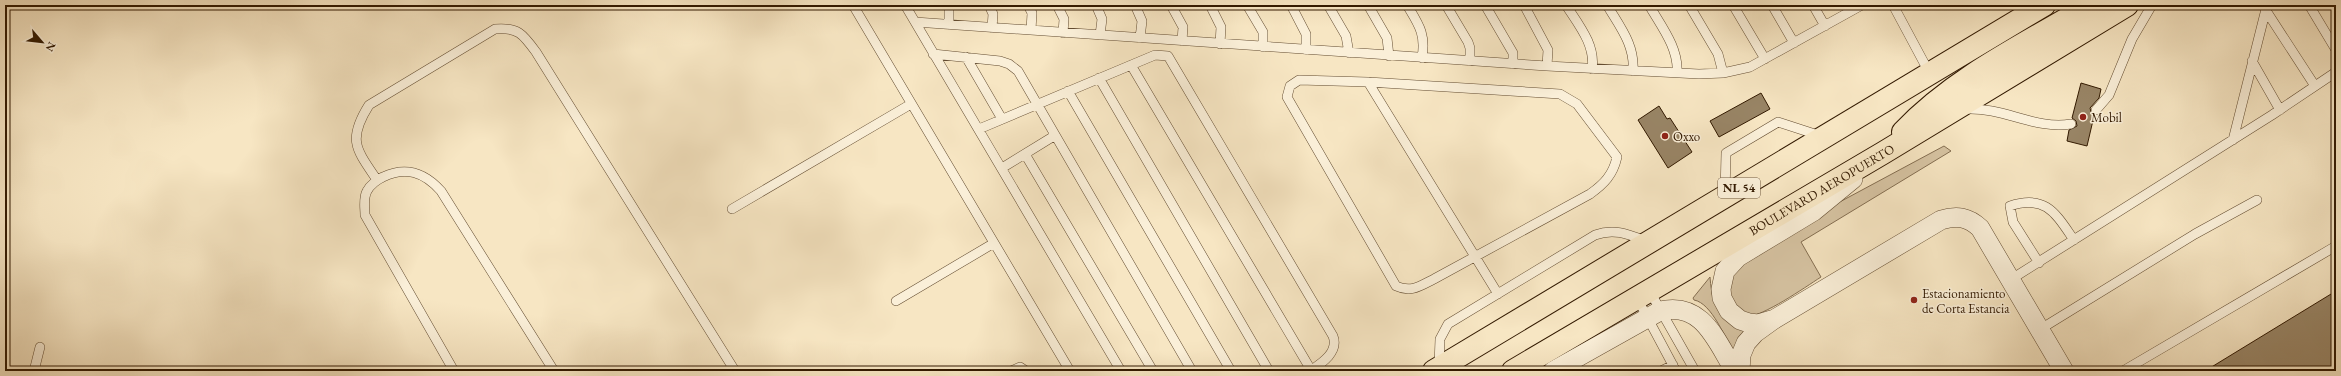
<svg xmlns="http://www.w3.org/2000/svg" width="2341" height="376" viewBox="0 0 2341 376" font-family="'EB Garamond',serif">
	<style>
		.green { fill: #d6c3a2; stroke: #846e51 }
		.building { fill: #988465; stroke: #321900 }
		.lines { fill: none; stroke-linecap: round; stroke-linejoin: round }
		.lane-casing { stroke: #634c31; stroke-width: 10 }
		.street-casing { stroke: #634c31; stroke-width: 20 }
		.highway-casing { stroke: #321900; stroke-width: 24 }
		.lane { stroke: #faefd8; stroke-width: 9 }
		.street { stroke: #faefd8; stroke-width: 19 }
		.highway { stroke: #f7e6c3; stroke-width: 22 }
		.poi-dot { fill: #8f2418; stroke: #faefd8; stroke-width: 1.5 }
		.labels { text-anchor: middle; stroke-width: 3; stroke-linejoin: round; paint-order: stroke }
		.shield { fill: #faefd8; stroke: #6e5941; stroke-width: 1 }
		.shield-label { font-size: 12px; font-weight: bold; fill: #321900 }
		.poi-label { font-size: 13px; fill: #321900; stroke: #faefd8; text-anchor: start }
		.street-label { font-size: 13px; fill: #321900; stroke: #faefd8 }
	</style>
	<rect width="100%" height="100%" fill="#f7e6c3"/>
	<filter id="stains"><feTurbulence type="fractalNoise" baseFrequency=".005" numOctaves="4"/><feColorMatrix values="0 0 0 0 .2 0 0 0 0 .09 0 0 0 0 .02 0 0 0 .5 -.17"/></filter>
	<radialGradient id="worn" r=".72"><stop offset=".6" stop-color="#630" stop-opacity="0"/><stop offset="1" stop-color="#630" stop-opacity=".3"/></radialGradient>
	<path class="green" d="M1944,146L1951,151L1801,242L1821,277C1804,288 1764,316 1746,317L1721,289L1725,271L1821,212Z
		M1710,277C1713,313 1718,312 1749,327L1735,355C1726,340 1712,303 1694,300L1693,298Z"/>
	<path class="building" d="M2081,83L2101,89L2099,98L2090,108L2091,112L2094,116L2087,146L2067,141L2069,130L2077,126L2076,121L2072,118Z
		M1761,93L1770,109L1719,137L1710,121Z
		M1659,106L1667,119L1670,118L1692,152L1668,168L1638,120Z
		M2336,291V371H2205Z"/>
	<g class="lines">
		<defs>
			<path id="lane" d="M853,5L1070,371
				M905,5L1121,371
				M949,5V25
				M989,5L993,14L992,28
				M1028,5L1032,13L1031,30
				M1057,5L1064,19L1063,33
				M1096,5L1102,19L1100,35
				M1135,5L1142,21L1140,38
				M1171,5L1183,27L1182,41
				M1210,5L1221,27L1220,44
				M1247,5L1263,32V47
				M1291,5L1306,34V50
				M1328,5L1346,36L1349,53
				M1368,5L1387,38L1389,56
				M1407,5C1419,25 1426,34 1422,58
				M1446,5L1468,42L1470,48V61
				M1485,5L1513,53V64
				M1524,5L1548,50L1547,66
				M1566,5C1578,24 1596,45 1592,69
				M1607,5C1620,27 1635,45 1633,71
				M1649,5C1661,26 1679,48 1677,73
				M1689,5L1718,54L1723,73
				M1733,5L1765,59
				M1772,5L1794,43
				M1813,5L1825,26
				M1893,5L1930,74
				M2309,5L2336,50
				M2265,9L2315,86
				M915,22L1547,66L1699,74L1723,73L1750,67L1862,5
				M933,54L1000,61L1009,64L1018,71L1192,371
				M966,57L1002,119
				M2252,61L2280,110
				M1131,65L1311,370
				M1099,78L1269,371
				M1299,80L1368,82L1560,94L1577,104L1617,157C1613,175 1604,184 1590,194L1434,279C1420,286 1411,293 1396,286L1287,97L1290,86Z
				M1368,82L1498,294
				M1068,91L1231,371
				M1966,109C2004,107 2035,130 2071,124
				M2096,110L2109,95L2132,39L2152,5
				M979,129L1155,55L1168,56L1333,336C1339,352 1322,363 1310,371
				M2233,140L2267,5
				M1025,154L1153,371
				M1002,168L1054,136
				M377,180C356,149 347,140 369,105L495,29C518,27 523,34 536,52L735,371
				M1725,195L1726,153L1778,122L1821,136
				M732,209L911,104
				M2039,263L2013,222L2010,206C2046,194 2056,214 2074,240
				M2010,280L2272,115L2336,72
				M1649,290L1695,371
				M1637,298L1676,371
				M896,301L994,243
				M2039,330L2195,234L2257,200
				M1439,366L1440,339L1448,324L1595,235C1614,228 1628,234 1646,241
				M34,371L40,347
				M454,371L365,215C365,208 363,198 367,191C370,185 378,179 383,177C406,166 424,172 441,191L554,371
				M1011,371L1020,367L1026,371
				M1661,371L1673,365
				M2123,371L2336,246"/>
			<path id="street" d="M1771,320L1758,324L1749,323L1740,320L1729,311L1722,298L1721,289L1725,271L1738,257L1814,211L1853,179
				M1553,371L1660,311C1703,301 1716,341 1735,371
				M1740,371L1741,355L1746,343L1755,333L1773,320L1941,220C1957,215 1968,217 1980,228L2064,371"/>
			<g id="highway">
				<path d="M1903,132C1955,77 2027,43 2091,5"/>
				<path d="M1434,371L2044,5"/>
				<path id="s1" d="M1513,371L1883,153L2127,5"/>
			</g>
		</defs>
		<use href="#lane" class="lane-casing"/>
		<use href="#street" class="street-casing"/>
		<use href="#highway" class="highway-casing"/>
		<use href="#lane" class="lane"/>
		<use href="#street" class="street"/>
		<use href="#highway" class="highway"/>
	</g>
	<g class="poi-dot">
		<circle cx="2083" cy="117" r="4"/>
		<circle cx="1665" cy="136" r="4"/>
		<circle cx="1914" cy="300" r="4"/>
	</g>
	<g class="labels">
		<rect class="shield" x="1718" y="178" width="42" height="20" rx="3"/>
		<g class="shield-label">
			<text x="1739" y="192">NL 54</text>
		</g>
		<g class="poi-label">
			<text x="2091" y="122">Mobil</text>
			<text x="1673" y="141">Oxxo</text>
			<text x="1922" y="298">Estacionamiento<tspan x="1922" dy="15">de Corta Estancia</tspan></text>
		</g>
		<g class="street-label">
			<text dy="5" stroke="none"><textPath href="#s1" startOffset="358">BOULEVARD AEROPUERTO</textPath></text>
		</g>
	</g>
	<rect width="2341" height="376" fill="none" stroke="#f7e6c3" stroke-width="20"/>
	<rect x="6" y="6" width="2329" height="364" fill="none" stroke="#321900" stroke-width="2"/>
	<rect x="10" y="10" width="2321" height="356" fill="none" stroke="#321900"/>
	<g transform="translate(42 42) rotate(118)" stroke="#faefd8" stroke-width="3" paint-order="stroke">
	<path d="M0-3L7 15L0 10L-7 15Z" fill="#321900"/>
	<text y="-6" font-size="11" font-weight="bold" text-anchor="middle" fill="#321900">N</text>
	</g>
	<rect width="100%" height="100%" filter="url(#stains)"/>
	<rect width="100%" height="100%" fill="url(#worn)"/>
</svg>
